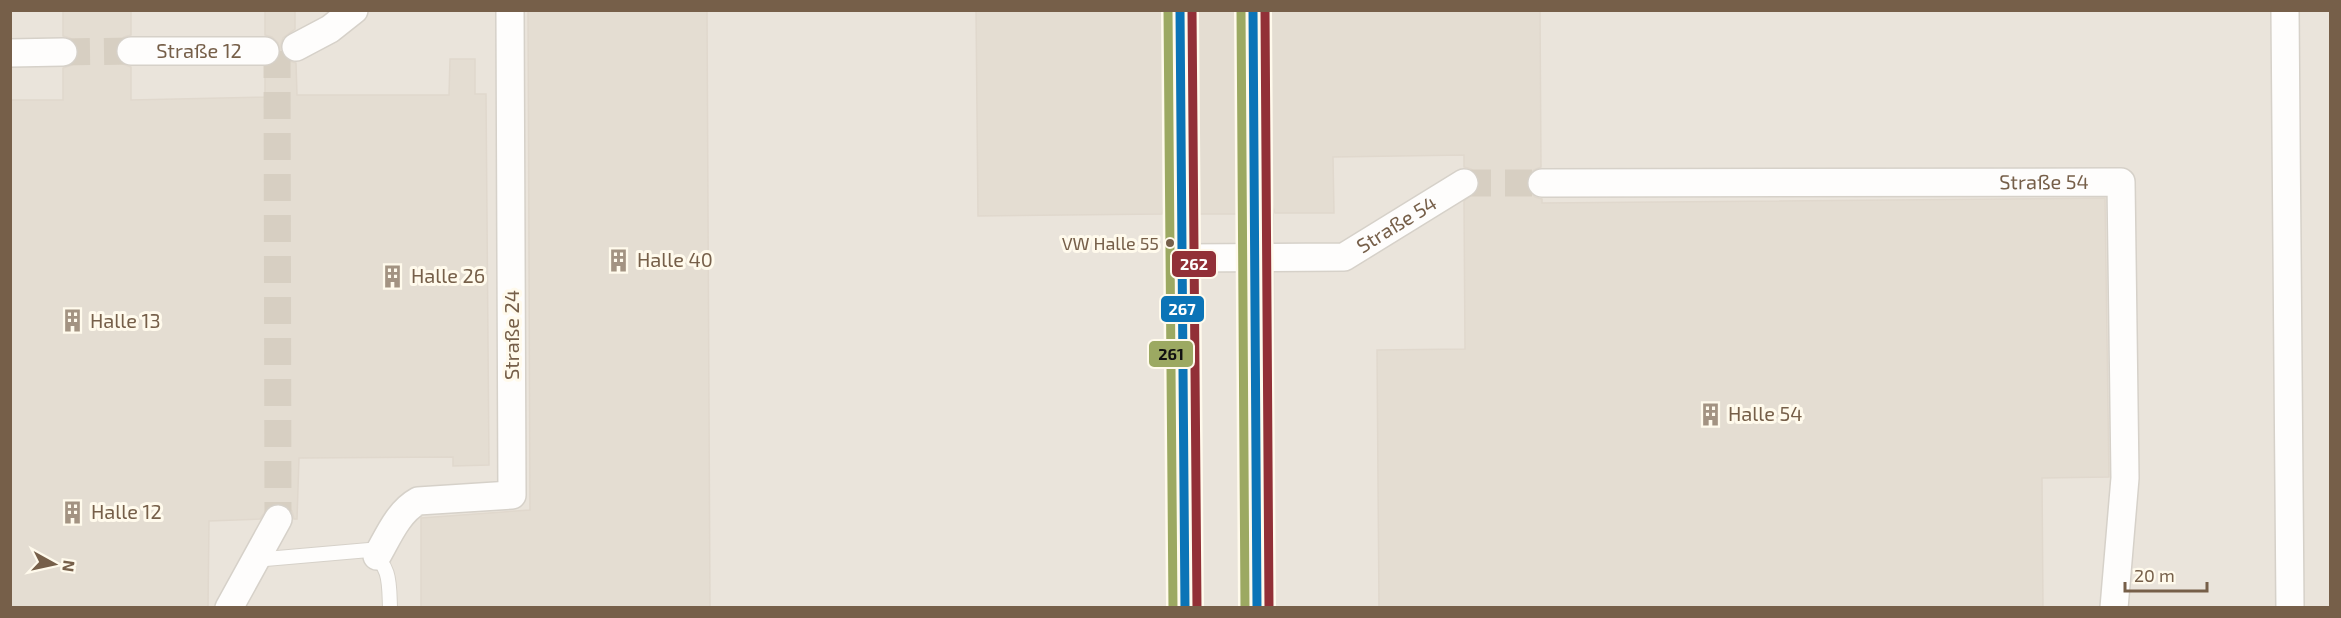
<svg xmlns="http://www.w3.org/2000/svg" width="2341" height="618" viewBox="0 0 2341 618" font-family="'Exo 2',sans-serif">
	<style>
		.industrial { fill: #eae4db }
		.building { fill: #e4ddd2; stroke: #e0d8cd; stroke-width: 1.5 }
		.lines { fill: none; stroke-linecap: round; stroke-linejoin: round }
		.minor-tunnel { stroke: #d7cfc2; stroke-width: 27; stroke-dasharray: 27 14; stroke-linecap: butt }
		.tertiary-tunnel { stroke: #d7cfc2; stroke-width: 33; stroke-dasharray: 33 16; stroke-linecap: butt }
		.service-casing { stroke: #d6d1c9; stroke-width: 16 }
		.minor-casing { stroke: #d6d1c9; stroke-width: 30 }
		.tertiary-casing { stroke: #d6d1c9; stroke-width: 36 }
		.service { stroke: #fefdfc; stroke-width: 14 }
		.minor { stroke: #fefdfc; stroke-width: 27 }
		.tertiary { stroke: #fefdfc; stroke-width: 33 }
		.bus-1-casing { stroke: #fffaec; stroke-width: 14 }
		.bus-2-casing { stroke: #fffaec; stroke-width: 14 }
		.bus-3-casing { stroke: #fffaec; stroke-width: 14 }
		.bus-1 { stroke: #0b74b7; stroke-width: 9 }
		.bus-2 { stroke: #9ca962; stroke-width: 9 }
		.bus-3 { stroke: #923037; stroke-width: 9 }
		.bus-dot { fill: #765f49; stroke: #fffaec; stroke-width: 2 }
		.labels { text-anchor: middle; stroke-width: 6; stroke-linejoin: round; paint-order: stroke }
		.bus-label { font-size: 18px; fill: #765f49; stroke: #fffaec; text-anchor: end }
		.street-label { font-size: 20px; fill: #765f49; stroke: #fffaec }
		.poi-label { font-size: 20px; fill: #765f49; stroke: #fffaec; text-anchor: start }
		.line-badge { stroke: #fffaec; stroke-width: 2 }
		.badge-label { font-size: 16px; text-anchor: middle; font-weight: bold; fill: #fff }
		.pale-badge-label { font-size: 16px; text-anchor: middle; font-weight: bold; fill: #111 }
	</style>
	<rect width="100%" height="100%" fill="#f7f4eb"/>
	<path class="industrial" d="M11,11H2330V607H11Z"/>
	<path class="building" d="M63,10H131V35L124,37L118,43L115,52L117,58L123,64L131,67V100L265,97V67L273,64L279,58L281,52L278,43L272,37L265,35V10H295V29L283,38L280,47L282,55L287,60L296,63L297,95H449L450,59H475V94H486L489,465L453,466V457L299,458L297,519H294L292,511L286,506L277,503L269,506L260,519L209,521L208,608H10V100H63V68L72,65L76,60L79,52L76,43L70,38L63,36Z
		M528,10H707L710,608H421V518L530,510Z
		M976,10H1540L1541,167L1534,170L1529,175L1526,184L1529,191L1535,197L1542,199V203L2105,198L2109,477L2042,478L2043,608H1379L1377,350L1465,349L1464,201L1478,190L1480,182L1477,174L1471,169L1464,167V155L1333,157L1334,213H1275L1272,204L1266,198L1255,195L1247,198L1240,204L1237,214H1200L1197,204L1191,198L1181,195L1171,198L1164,205L1162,214L978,216Z"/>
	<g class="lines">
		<path class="minor-tunnel" d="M277,51L278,519
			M63,52L131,51
			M1464,183H1542"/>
		<path class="tertiary-tunnel" d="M1180,10L1181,214
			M1253,10L1256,214"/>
		<defs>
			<path id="service" d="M254,560L369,550C391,567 389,582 390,608"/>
			<g id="minor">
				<path d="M2285,10L2290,608"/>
				<path d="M296,47L330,29L354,10"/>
				<path id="s1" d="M131,51H265"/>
				<path d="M10,53L63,52"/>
				<path id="s2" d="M1542,183L2121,182L2125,478L2114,608"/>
				<path id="s3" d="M1182,258L1344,257L1464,183"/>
				<path d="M377,556C388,537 398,512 418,501L512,495L510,10"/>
				<path d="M229,608L278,519"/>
			</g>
			<path id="tertiary" d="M1181,214L1185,608
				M1256,214L1257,608"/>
		</defs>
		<use href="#service" class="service-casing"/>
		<use href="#minor" class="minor-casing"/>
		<use href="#tertiary" class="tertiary-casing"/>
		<use href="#service" class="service"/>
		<use href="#minor" class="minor"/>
		<use href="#tertiary" class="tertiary"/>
		<defs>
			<path id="bus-1" d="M1180,10L1185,608
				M1253,10L1257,608"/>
			<path id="bus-2" d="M1168,10L1173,608
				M1241,10L1245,608"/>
			<path id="bus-3" d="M1192,10L1197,608
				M1265,10L1269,608"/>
		</defs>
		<use href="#bus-1" class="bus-1-casing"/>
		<use href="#bus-2" class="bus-2-casing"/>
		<use href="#bus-3" class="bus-3-casing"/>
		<use href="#bus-1" class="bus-1"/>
		<use href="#bus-2" class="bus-2"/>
		<use href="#bus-3" class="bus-3"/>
	</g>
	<defs>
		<symbol id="building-bare" viewBox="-9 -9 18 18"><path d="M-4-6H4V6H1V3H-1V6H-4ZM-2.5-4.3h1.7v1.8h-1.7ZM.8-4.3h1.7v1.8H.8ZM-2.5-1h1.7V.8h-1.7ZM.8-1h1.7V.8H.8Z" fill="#a39382" stroke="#fffaec" stroke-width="2.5" paint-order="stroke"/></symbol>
	</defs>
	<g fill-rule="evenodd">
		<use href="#building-bare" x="602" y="244" width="33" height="33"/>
		<use href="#building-bare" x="376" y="260" width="33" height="33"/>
		<use href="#building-bare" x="56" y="304" width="33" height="33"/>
		<use href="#building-bare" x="1694" y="398" width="33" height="33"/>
		<use href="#building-bare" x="56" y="496" width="33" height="33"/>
	</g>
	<circle class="bus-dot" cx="1170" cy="243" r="5"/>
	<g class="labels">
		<g class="bus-label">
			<text x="1159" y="250">VW Halle 55</text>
		</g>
		<g class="street-label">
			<text dy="7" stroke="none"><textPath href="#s1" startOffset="68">Straße 12</textPath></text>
			<text dy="7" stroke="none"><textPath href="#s2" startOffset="502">Straße 54</textPath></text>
			<text dy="7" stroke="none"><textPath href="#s3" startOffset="224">Straße 54</textPath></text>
			<text transform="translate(512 335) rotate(-90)" y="7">Straße 24</text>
		</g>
		<g class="poi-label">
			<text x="637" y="267">Halle 40</text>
			<text x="411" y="283">Halle 26</text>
			<text x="90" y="328">Halle 13</text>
			<text x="1728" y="421">Halle 54</text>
			<text x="91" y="519">Halle 12</text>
		</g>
	</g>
	<g class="line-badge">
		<rect x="1171" y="250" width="46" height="28" rx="6" fill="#923037"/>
		<rect x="1160" y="295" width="45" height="28" rx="6" fill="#0b74b7"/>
		<rect x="1148" y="340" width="46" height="28" rx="6" fill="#9ca962"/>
	</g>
	<g class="badge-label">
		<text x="1194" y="270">262</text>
		<text x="1182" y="315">267</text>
	</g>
	<g class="pale-badge-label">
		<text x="1171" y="360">261</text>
	</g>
	<rect width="2341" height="618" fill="none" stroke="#765f49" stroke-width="24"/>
	<g transform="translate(54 564) rotate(98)" stroke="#fffaec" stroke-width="4.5" paint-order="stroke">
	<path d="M0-4.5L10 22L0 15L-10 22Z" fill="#765f49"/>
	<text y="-9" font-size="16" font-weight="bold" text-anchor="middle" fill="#765f49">N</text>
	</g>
	<path d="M2125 582v9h82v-9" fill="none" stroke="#765f49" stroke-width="3"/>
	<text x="2134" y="582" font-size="18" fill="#765f49" stroke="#fffaec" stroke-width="4.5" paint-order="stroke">20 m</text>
</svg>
